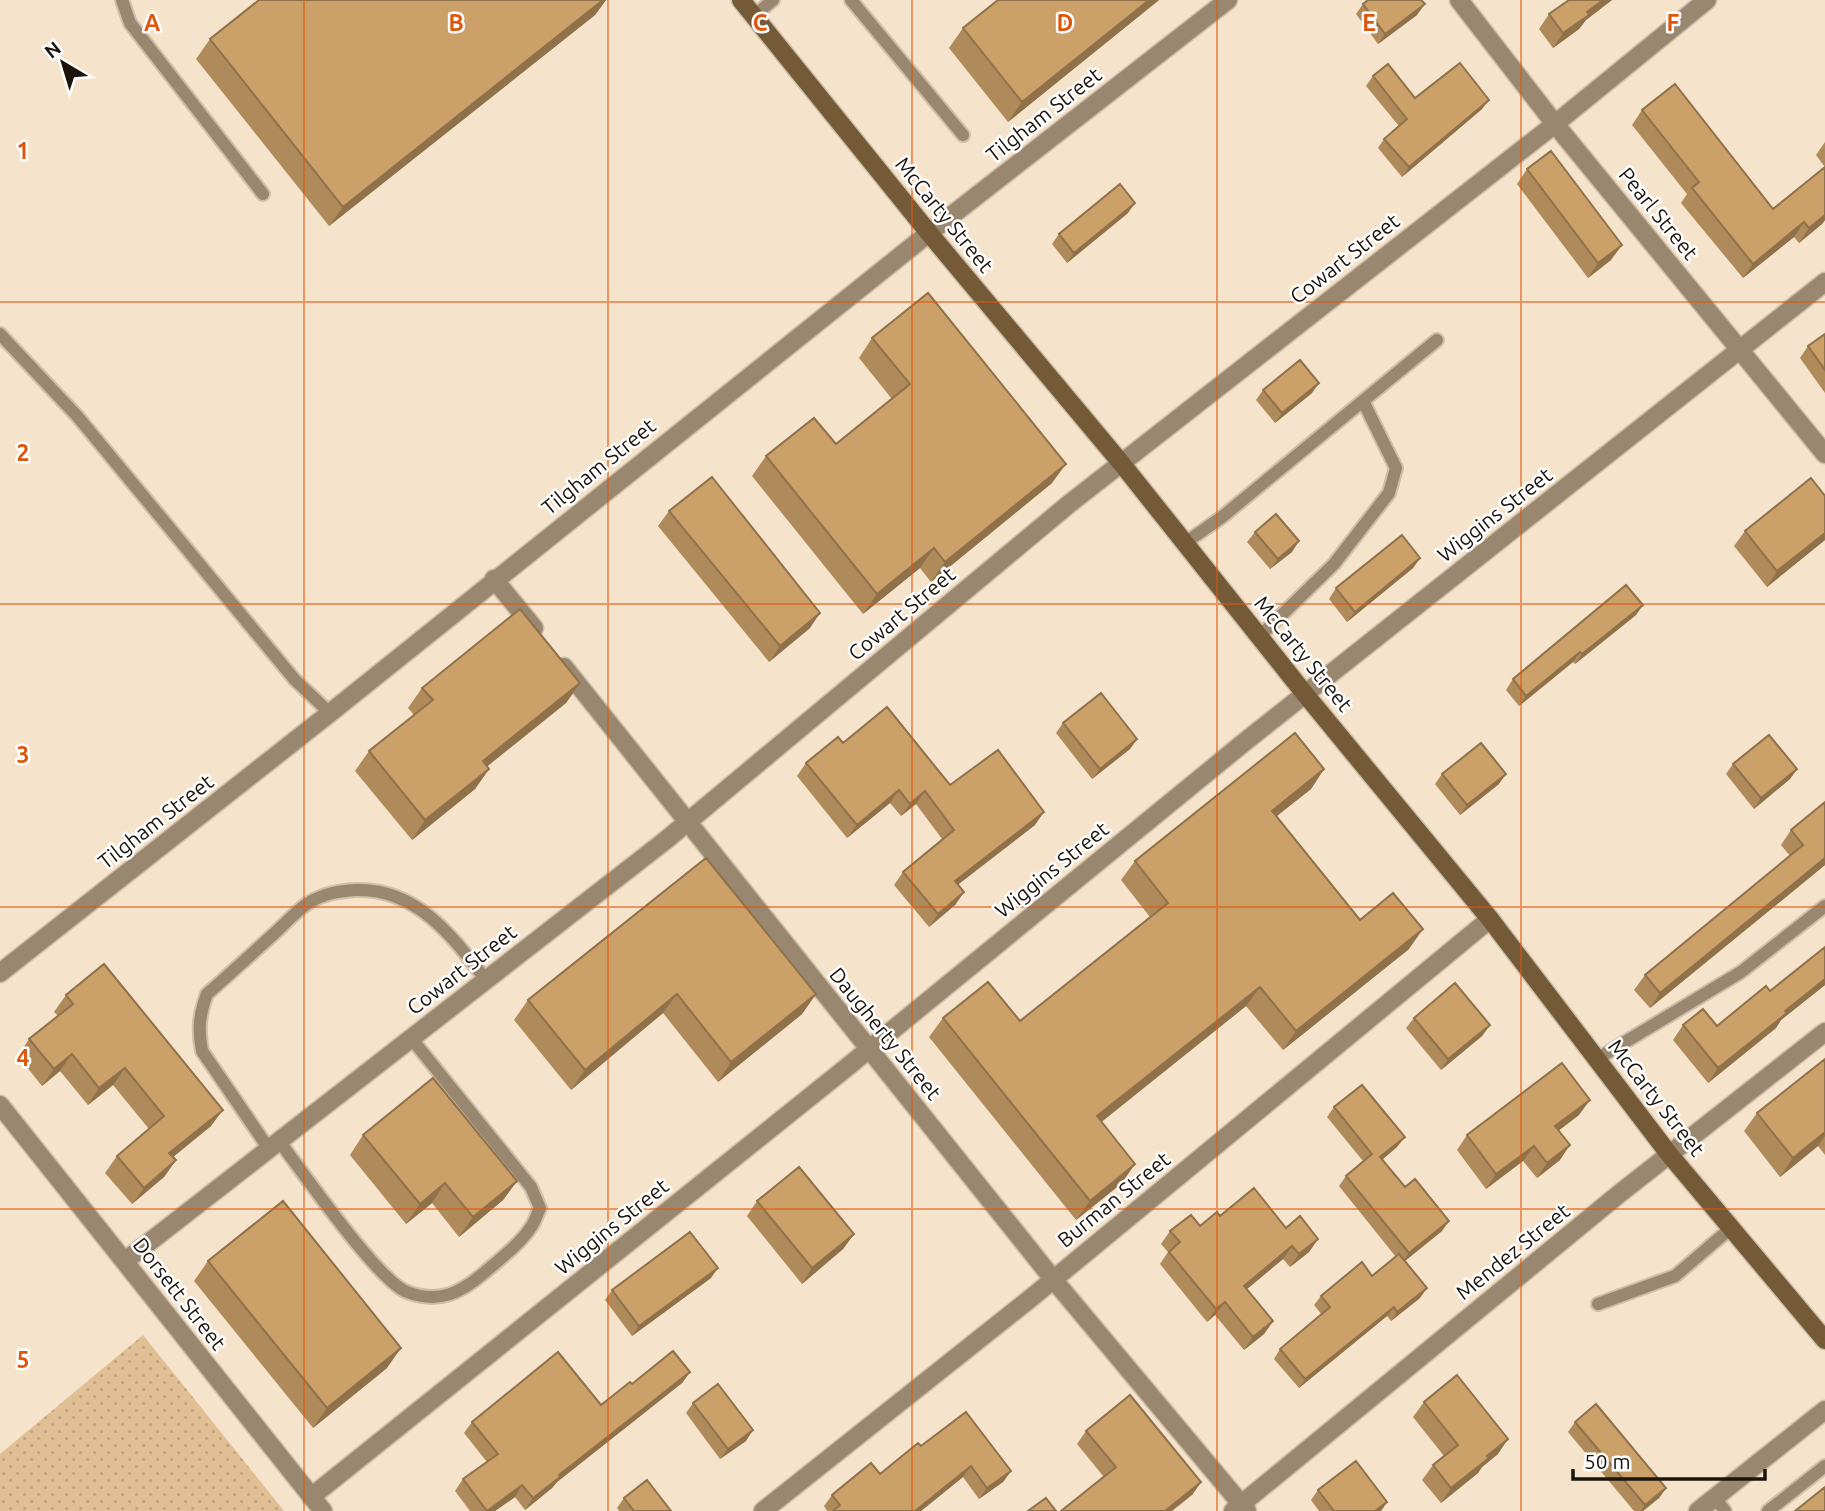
<svg xmlns="http://www.w3.org/2000/svg" width="1825" height="1511" viewBox="0 0 1825 1511" font-family="Ubuntu,sans-serif">
	<style>
		.grass { fill: url(#grass-dots) }
		.lines { fill: none; stroke-linecap: round; stroke-linejoin: round }
		.service-casing { stroke: #cfbea9; stroke-width: 16 }
		.minor-casing { stroke: #cfbea9; stroke-width: 21 }
		.secondary-casing { stroke: #cfbea9; stroke-width: 21 }
		.service { stroke: #998770; stroke-width: 12 }
		.minor { stroke: #998770; stroke-width: 18 }
		.secondary { stroke: #745a37; stroke-width: 18 }
		.wall { fill: #af8a5a }
		.shaded-wall { fill: #8f714a }
		.building { fill: #cca169; stroke: #8f714a; stroke-width: 2 }
		.grid { fill: none; stroke: #de560c; stroke-width: 2; stroke-opacity: 0.55 }
		.labels { text-anchor: middle; stroke-width: 5; stroke-linejoin: round; paint-order: stroke }
		.street-label { font-size: 21px; fill: #1b140c; stroke: #fff }
		.grid-label { font-size: 23px; text-anchor: middle; font-weight: bold; fill: #de560c; stroke: #fff; stroke-width: 5; stroke-linejoin: round; paint-order: stroke }
	</style>
	<defs>
		<pattern id="grass-dots" width="8" height="8" patternUnits="userSpaceOnUse" patternTransform="scale(1.75)"><rect width="8" height="8" fill="#e0bf95"/><path d="M2 2h.1M6 6h.1" fill="none" stroke="#c0a37f" stroke-width="1.8" stroke-linecap="round"/></pattern>
	</defs>
	<rect width="100%" height="100%" fill="#f6e3cb"/>
	<path class="grass" d="M143,1335L284,1511H0V1454Z"/>
	<g class="lines">
		<defs>
			<path id="service" d="M122,0L130,23L263,194
				M851,0L963,135
				M754,16L773,0
				M0,334L78,417L295,680L330,713
				M1185,543L1222,517L1437,340
				M1260,636L1334,564L1389,493L1396,468L1363,401
				M1597,1059L1741,972L1825,906
				M279,1141C302,1171 378,1281 407,1292C439,1304 461,1293 485,1272C500,1259 520,1244 531,1227C535,1222 537,1214 540,1208L531,1187L411,1038
				M269,1149L202,1051C198,1030 199,1015 207,994C231,973 255,951 278,930C288,921 299,908 310,902C325,893 340,891 356,890C417,888 453,937 486,980
				M1598,1304L1675,1276L1731,1228
				M1715,1498L1725,1511
				M1768,1511L1825,1466"/>
			<path id="minor" d="M1459,0L1555,124L1825,454
				M494,579L534,628
				M564,667L1053,1279L1247,1511
				M0,973L330,713L929,233L1228,0
				M0,1105L323,1511
				M125,1261L666,840L1069,504L1555,124L1707,0
				M311,1497L846,1068L1247,740L1825,282
				M763,1511L1031,1298L1490,919
				M1233,1511L1619,1194L1825,1032
				M1698,1511L1825,1410"/>
			<path id="secondary" d="M741,0L929,233L1122,464L1305,694L1490,919L1669,1154L1825,1340"/>
		</defs>
		<use href="#service" class="service-casing"/>
		<use href="#minor" class="minor-casing"/>
		<use href="#secondary" class="secondary-casing"/>
		<use href="#service" class="service"/>
		<use href="#minor" class="minor"/>
		<use href="#secondary" class="secondary"/>
	</g>
	<path class="wall" d="M259,0H606L595,15L329,226L196,59L210,39Z
		M1159,0L1008,122L949,48L963,28Z
		M1569,0H1612L1586,20L1579,29L1553,48L1539,29L1549,14Z
		M1363,4L1417,15L1378,44L1356,14Z
		M1373,76L1415,98L1482,109L1402,177L1378,148L1384,139L1399,126L1366,86Z
		M1642,110L1773,209L1825,167V220L1822,224L1799,243L1794,237L1743,278L1681,203L1687,194L1632,125Z
		M1825,142V167L1816,155Z
		M1527,169L1611,260L1588,278L1517,184Z
		M1128,213L1067,263L1052,244L1059,234Z
		M1825,334V393L1800,358L1808,346Z
		M872,338L1052,483L931,582L920,568L863,614L752,476L766,456L836,444L892,399L859,358Z
		M1263,390L1312,393L1275,423L1256,400Z
		M1825,496V540L1767,587L1734,546L1745,531Z
		M669,511L810,628L769,662L658,526Z
		M1255,532L1292,552L1270,569L1247,542Z
		M1420,558L1413,568L1347,622L1329,599L1336,588Z
		M1636,615L1575,664L1573,662L1519,706L1506,690L1513,679Z
		M580,683L566,703L487,766L489,769L475,789L412,840L355,771L369,751L414,715L408,708L422,688Z
		M1063,723L1137,739L1130,749L1092,779L1056,733Z
		M843,743L950,785L1035,825L958,884L964,892L955,905L929,927L894,885L903,872L942,839L916,804L901,816L890,803L847,838L797,776L806,763Z
		M1733,764L1797,769L1790,779L1754,809L1726,774Z
		M1324,769L1311,789L1277,816L1360,920L1409,949L1283,1050L1246,1006L1101,1122L1122,1183L1076,1220L929,1037L943,1018L1020,1021L1150,917L1121,880L1135,861Z
		M1442,774L1499,784L1460,815L1435,784Z
		M1825,802V865L1650,1008L1634,990L1645,975L1790,856L1781,845L1791,830Z
		M706,858L816,994L802,1014L718,1082L663,1013L571,1090L514,1020L528,1000Z
		M1825,947V985L1781,1020L1776,1028L1708,1083L1673,1040L1683,1025L1717,1026L1770,991Z
		M66,995L211,1126L173,1157L176,1160L164,1177L132,1204L105,1173L117,1156L149,1129L113,1085L88,1105L60,1071L42,1086L18,1056L29,1039L58,1016L54,1012Z
		M1414,1018L1490,1025L1482,1036L1441,1070L1406,1028Z
		M1825,1059V1155L1818,1146L1780,1177L1744,1131L1757,1113Z
		M1334,1107L1397,1147L1382,1160L1442,1231L1405,1261L1420,1298L1391,1321L1387,1316L1299,1388L1274,1359L1280,1349L1322,1315L1314,1305L1321,1296L1372,1276L1396,1257L1339,1186L1346,1176L1363,1161L1327,1117Z
		M1579,1115L1559,1130L1560,1160L1537,1178L1523,1161L1486,1189L1457,1150L1467,1135Z
		M363,1135L517,1181L503,1200L459,1237L432,1203L406,1224L350,1155Z
		M757,1201L854,1234L843,1249L802,1284L747,1216Z
		M1220,1216L1286,1228L1318,1239L1309,1252L1290,1267L1283,1259L1247,1289L1273,1321L1264,1334L1244,1350L1215,1315L1207,1322L1160,1264L1168,1252L1161,1244L1170,1231L1200,1226Z
		M208,1261L387,1368L313,1428L194,1281Z
		M711,1278L632,1336L605,1300L612,1290Z
		M690,1372L682,1383L557,1482L552,1488L525,1510L515,1497L495,1511H470L455,1491L463,1479L487,1462L464,1433L472,1422L601,1405L632,1384Z
		M1424,1402L1498,1454L1482,1467L1478,1473L1441,1503L1422,1480L1433,1465L1444,1456L1413,1417Z
		M693,1403L746,1441L720,1459L686,1413Z
		M1575,1422L1666,1488L1659,1498L1643,1511H1634L1568,1432Z
		M1086,1431L1201,1482L1192,1495L1104,1477L1077,1444Z
		M921,1446L1011,1471L1003,1482L979,1499L963,1477L921,1511H827L824,1506L832,1495L880,1474Z
		M1318,1490L1387,1502L1381,1511H1319L1311,1500Z
		M624,1498L671,1511H619L617,1508Z"/>
	<path class="shaded-wall" d="M603,0H606L595,15L329,226L343,207Z
		M1149,0H1159L1008,122L1022,102Z
		M1603,0H1612L1586,20L1579,29L1553,48L1563,33L1587,12Z
		M1425,4L1417,15L1378,44L1385,34Z
		M1489,100L1482,109L1402,177L1409,167Z
		M1135,203L1128,213L1067,263L1074,253Z
		M1825,215V220L1822,224L1799,243L1809,228Z
		M1804,222L1794,237L1743,278L1753,264Z
		M1622,245L1611,260L1588,278L1598,263Z
		M1319,383L1312,393L1275,423L1282,413Z
		M1066,464L1052,483L931,582L945,562Z
		M1825,533V540L1767,587L1777,571Z
		M1299,541L1292,552L1270,569L1278,559Z
		M934,548L920,568L863,614L877,594Z
		M1420,558L1413,568L1347,622L1355,612Z
		M1643,605L1636,615L1575,664L1582,654Z
		M820,613L810,628L769,662L780,646Z
		M1580,652L1573,662L1519,706L1526,696Z
		M580,683L566,703L469,781L483,761Z
		M1137,739L1130,749L1092,779L1100,769Z
		M489,769L475,789L412,840L425,820Z
		M1324,769L1311,789L1259,830L1272,811Z
		M1797,769L1790,779L1754,809L1761,798Z
		M1506,774L1499,784L1460,815L1467,805Z
		M899,790L890,803L847,838L857,825Z
		M925,791L916,804L901,816L910,804Z
		M1044,812L1035,825L946,894L955,881Z
		M1825,858V865L1650,1008L1660,993Z
		M964,892L955,905L929,927L938,914Z
		M1423,929L1409,949L1283,1050L1296,1031Z
		M1825,979V985L1781,1020L1776,1028L1708,1083L1718,1068L1785,1011Z
		M1260,987L1246,1006L1084,1136L1097,1116Z
		M677,994L663,1013L571,1090L585,1070Z
		M816,994L802,1014L718,1082L731,1062Z
		M1490,1025L1482,1036L1441,1070L1448,1059Z
		M72,1054L60,1071L42,1086L54,1069Z
		M125,1068L113,1085L88,1105L99,1088Z
		M1590,1100L1579,1115L1545,1141L1555,1126Z
		M223,1110L211,1126L157,1170L169,1153Z
		M1825,1132V1136L1818,1146L1780,1177L1793,1158Z
		M1405,1137L1397,1147L1373,1167L1380,1157Z
		M1570,1145L1560,1160L1537,1178L1547,1163Z
		M1534,1146L1523,1161L1486,1189L1496,1174Z
		M176,1160L164,1177L132,1204L144,1188Z
		M1135,1164L1122,1183L1076,1220L1090,1201Z
		M517,1181L503,1200L459,1237L473,1217Z
		M445,1183L432,1203L406,1224L420,1204Z
		M1449,1221L1442,1231L1401,1264L1409,1253Z
		M854,1234L843,1249L802,1284L812,1268Z
		M1318,1239L1309,1252L1290,1267L1299,1254Z
		M1292,1246L1283,1259L1235,1299L1244,1286Z
		M718,1268L711,1278L632,1336L639,1326Z
		M1427,1288L1420,1298L1391,1321L1397,1312Z
		M1225,1302L1215,1315L1207,1322L1216,1309Z
		M1394,1307L1387,1316L1299,1388L1305,1379Z
		M1273,1321L1264,1334L1244,1350L1253,1337Z
		M401,1348L387,1368L313,1428L327,1408Z
		M690,1372L682,1383L557,1482L552,1488L525,1510L533,1498L559,1475Z
		M753,1430L746,1441L720,1459L728,1449Z
		M1508,1439L1498,1454L1482,1467L1478,1473L1441,1503L1451,1488Z
		M971,1466L963,1477L921,1511H915Z
		M1011,1471L1003,1482L979,1499L987,1488Z
		M1201,1482L1192,1495L1172,1511H1165Z
		M522,1485L515,1497L495,1511H488Z
		M1666,1488L1659,1498L1643,1511H1641L1645,1505Z
		M1387,1502L1381,1511H1375Z"/>
	<path class="building" d="M259,0H603L343,207L210,39Z
		M998,0H1149L1022,102L963,28Z
		M1368,0H1421L1425,4L1385,34L1363,4Z
		M1569,0H1603L1587,12L1589,15L1563,33L1549,14Z
		M1460,63L1489,100L1409,167L1384,139L1407,119L1373,76L1388,64L1415,98Z
		M1675,84L1773,209L1825,167V215L1809,228L1804,222L1753,264L1692,188L1699,182L1642,110Z
		M1551,151L1622,245L1598,263L1527,169Z
		M1120,184L1135,203L1074,253L1059,234Z
		M928,293L1066,464L945,562L934,548L877,594L766,456L814,418L836,444L910,384L872,338Z
		M1825,334V370L1808,346Z
		M1300,360L1319,383L1282,413L1263,390Z
		M712,477L820,613L780,646L669,511Z
		M1811,478L1825,496V533L1777,571L1745,531Z
		M1276,514L1299,541L1278,559L1255,532Z
		M1402,535L1420,558L1355,612L1336,588Z
		M1626,585L1643,605L1582,654L1580,652L1526,696L1513,679Z
		M520,609L580,683L483,761L489,769L425,820L369,751L433,700L422,688Z
		M1101,693L1137,739L1100,769L1063,723Z
		M887,707L950,785L998,750L1044,812L955,881L964,892L938,914L903,872L954,830L925,791L910,804L899,790L857,825L806,763L838,737L843,743Z
		M1295,733L1324,769L1272,811L1360,920L1393,893L1423,929L1296,1031L1260,987L1097,1116L1135,1164L1090,1201L943,1018L988,982L1020,1021L1168,903L1135,861Z
		M1769,735L1797,769L1761,798L1733,764Z
		M1481,743L1506,774L1467,805L1442,774Z
		M1825,802V858L1660,993L1645,975L1803,845L1791,830Z
		M706,858L816,994L731,1062L677,994L585,1070L528,1000Z
		M1825,947V979L1785,1011L1787,1013L1718,1068L1683,1025L1703,1009L1717,1026L1766,986L1770,991Z
		M104,964L223,1110L169,1153L176,1160L144,1188L117,1156L164,1116L125,1068L99,1088L72,1054L54,1069L29,1039L73,1004L66,995Z
		M1455,983L1490,1025L1448,1059L1414,1018Z
		M1825,1059V1132L1793,1158L1757,1113Z
		M1562,1063L1590,1100L1555,1126L1570,1145L1547,1163L1534,1146L1496,1174L1467,1135Z
		M433,1078L517,1181L473,1217L445,1183L420,1204L363,1135Z
		M1362,1085L1405,1137L1380,1157L1405,1187L1415,1179L1449,1221L1409,1253L1346,1176L1372,1154L1334,1107Z
		M799,1167L854,1234L812,1268L757,1201Z
		M1254,1188L1286,1228L1300,1216L1318,1239L1299,1254L1292,1246L1244,1286L1273,1321L1253,1337L1225,1302L1216,1309L1169,1252L1180,1242L1170,1231L1191,1215L1200,1226L1217,1212L1220,1216Z
		M283,1201L401,1348L327,1408L208,1261Z
		M690,1232L718,1268L639,1326L612,1290Z
		M1399,1254L1427,1288L1397,1312L1394,1307L1305,1379L1280,1349L1330,1307L1321,1296L1362,1262L1372,1276Z
		M673,1351L690,1372L559,1475L560,1477L533,1498L522,1485L487,1511L463,1479L498,1454L472,1422L558,1352L601,1405L630,1382L632,1384Z
		M1457,1375L1508,1439L1487,1456L1489,1458L1451,1488L1433,1465L1458,1445L1424,1402Z
		M718,1384L753,1430L728,1449L693,1403Z
		M1130,1395L1201,1482L1165,1511H1061L1116,1467L1086,1431Z
		M1596,1404L1666,1488L1645,1505L1575,1422Z
		M966,1412L1011,1471L987,1488L971,1466L915,1511H833L840,1505L832,1495L871,1463L880,1474L918,1443L921,1446Z
		M1356,1461L1387,1502L1375,1511H1334L1318,1490Z
		M647,1480L671,1511H634L624,1498Z
		M1825,1487V1511H1795Z
		M1046,1498L1056,1511H1028Z"/>
	<path class="grid" d="M304,0V1511M608,0V1511M912,0V1511M1217,0V1511M1521,0V1511M0,302H1825M0,604H1825M0,907H1825M0,1209H1825"/>
	<g class="labels">
		<g class="street-label">
			<text transform="translate(1044 115) rotate(-38)" y="7">Tilgham Street</text>
			<text transform="translate(1658 214) rotate(51)" y="7">Pearl Street</text>
			<text transform="translate(944 215) rotate(51)" y="7">McCarty Street</text>
			<text transform="translate(1345 259) rotate(-38)" y="7">Cowart Street</text>
			<text transform="translate(599 467) rotate(-39)" y="7">Tilgham Street</text>
			<text transform="translate(1495 515) rotate(-38)" y="7">Wiggins Street</text>
			<text transform="translate(902 614) rotate(-40)" y="7">Cowart Street</text>
			<text transform="translate(1303 654) rotate(51)" y="7">McCarty Street</text>
			<text transform="translate(156 822) rotate(-38)" y="7">Tilgham Street</text>
			<text transform="translate(1052 870) rotate(-39)" y="7">Wiggins Street</text>
			<text transform="translate(462 970) rotate(-38)" y="7">Cowart Street</text>
			<text transform="translate(885 1034) rotate(51)" y="7">Daugherty Street</text>
			<text transform="translate(1656 1098) rotate(52)" y="7">McCarty Street</text>
			<text transform="translate(1114 1200) rotate(-39)" y="7">Burman Street</text>
			<text transform="translate(612 1227) rotate(-39)" y="7">Wiggins Street</text>
			<text transform="translate(1513 1252) rotate(-39)" y="7">Mendez Street</text>
			<text transform="translate(179 1294) rotate(52)" y="7">Dorsett Street</text>
		</g>
	</g>
	<g class="grid-label">
		<text x="152" y="31">A</text>
		<text x="456" y="31">B</text>
		<text x="760" y="31">C</text>
		<text x="1065" y="31">D</text>
		<text x="1369" y="31">E</text>
		<text x="1673" y="31">F</text>
		<text x="23" y="159">1</text>
		<text x="23" y="461">2</text>
		<text x="23" y="763">3</text>
		<text x="23" y="1066">4</text>
		<text x="23" y="1368">5</text>
	</g>
	<g transform="translate(63 63) rotate(322)" stroke="#ffffff" stroke-width="5" paint-order="stroke">
	<path d="M0-5L12 26L0 18L-12 26Z" fill="#1b140c"/>
	<text y="-10" font-size="19" font-weight="bold" text-anchor="middle" fill="#1b140c">N</text>
	</g>
	<path d="M1573 1469v10h192v-10" fill="none" stroke="#1b140c" stroke-width="3.5"/>
	<text x="1584" y="1469" font-size="21" fill="#1b140c" stroke="#ffffff" stroke-width="5" paint-order="stroke">50 m</text>
</svg>
